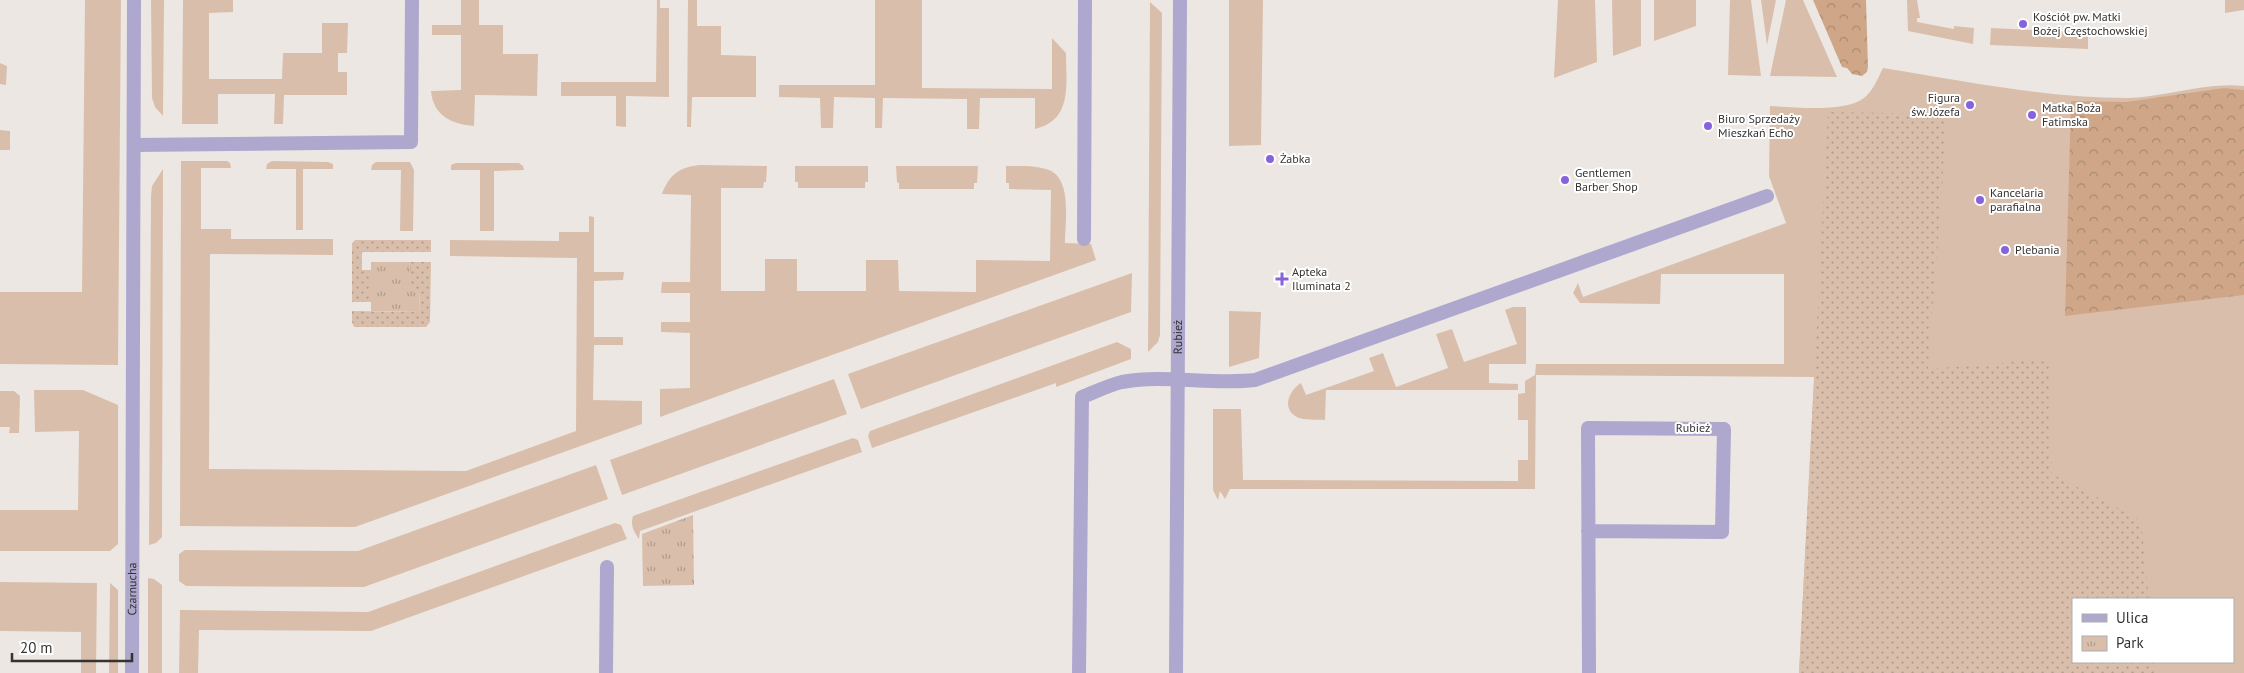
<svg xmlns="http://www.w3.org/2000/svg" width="2244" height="673" viewBox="0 0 2244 673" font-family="'PT Sans',sans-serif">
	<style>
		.grass { fill: #d9bfab; fill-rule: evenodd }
		.forest { fill: url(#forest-crowns) }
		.park { fill: url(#park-tufts) }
		.garden { fill: url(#garden-dots) }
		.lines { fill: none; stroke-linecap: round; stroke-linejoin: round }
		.minor { stroke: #aea7ce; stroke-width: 14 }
		.poi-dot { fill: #8662dd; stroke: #fff; stroke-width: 2 }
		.labels { text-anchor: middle; stroke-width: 4; stroke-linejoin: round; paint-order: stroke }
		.poi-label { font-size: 12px; fill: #353331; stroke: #fff; text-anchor: start }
		.street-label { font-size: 12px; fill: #353331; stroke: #fff }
	</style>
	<defs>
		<pattern id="forest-crowns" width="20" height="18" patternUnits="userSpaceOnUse" patternTransform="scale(1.25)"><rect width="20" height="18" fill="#cfa788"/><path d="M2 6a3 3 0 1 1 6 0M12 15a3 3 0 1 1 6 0" fill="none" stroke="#a98970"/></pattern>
		<pattern id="park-tufts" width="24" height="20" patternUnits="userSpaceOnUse" patternTransform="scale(1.25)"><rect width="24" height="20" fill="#d9bfab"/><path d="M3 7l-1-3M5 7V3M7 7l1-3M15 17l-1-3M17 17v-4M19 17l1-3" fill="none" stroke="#b19c8c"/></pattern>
		<pattern id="garden-dots" width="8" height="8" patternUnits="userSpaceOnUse" patternTransform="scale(1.25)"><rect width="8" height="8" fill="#d9bfab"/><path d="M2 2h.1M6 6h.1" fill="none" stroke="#b19c8c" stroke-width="1.8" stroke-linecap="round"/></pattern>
	</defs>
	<rect width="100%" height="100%" fill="#ede7e3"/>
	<path class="grass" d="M85,0H121L118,365L0,364V292H82Z
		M151,0H164L163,116L155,107L152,98Z
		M183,0H233V12L209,13V79H282L283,53H322V23H348L347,53H338V72H347V95H284L283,124H274L275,94H218V124H182Z
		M461,0H479V25H503V54H538L537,96L475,95L474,126C452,124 433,116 431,91L461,90V35H432V25H461Z
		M657,0H660V8H669V97L626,96V127L616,126V96H561V82H656Z
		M688,0H697V26H721V55L756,56V97H692L691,127H687Z
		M875,0H922V88L1052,89V38L1066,53C1066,84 1073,120 1035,129V98H980L979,129H967V99L883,98L882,128H875V98L834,97L833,128H821L820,98L779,97V85H875Z
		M1229,0H1263L1261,145L1229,146Z
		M1558,0H1595L1597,62L1554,78Z
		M1612,0H1641V46L1613,56Z
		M1654,0H1696V26L1654,41Z
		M1730,0H1751L1761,76L1728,75Z
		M1761,0H1776L1767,45Z
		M1786,0H1803L1837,77L1770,76Z
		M1907,0H1917L1920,18H1917V22L1954,29V26L1974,28L1973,44L1908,31Z
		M2225,0H2244V10L2225,13Z
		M1150,2L1162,13L1160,335L1158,342L1148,352Z
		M1991,28L2080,32L2081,35L2088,34V49L1990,45Z
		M0,63L7,66L6,85L0,84Z
		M1883,68C1964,81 2045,98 2128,98C2167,97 2205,82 2244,86V673H1799L1814,377L1536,375L1535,489H1230L1225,499L1220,491L1218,500L1213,490V409H1241L1243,480L1518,481V460H1528V420H1518V394L1525,393V381L1535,375L1536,364H1784V274H1661L1660,304L1580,303L1573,293L1578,283L1583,297L1786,223L1769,176L1770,106C1794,107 1844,113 1864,98C1873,91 1878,78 1883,68ZM2073,599H2233V662H2073Z
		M0,130L10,131V150H0Z
		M181,161H227L230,163L231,168H201V229H231V239H333V255L210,254L209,469L466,471L576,431L577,258L450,256V240L559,241V232H589V216L594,217V272H624L623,280L594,281V337H623V345H594L593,400L642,401V424L355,527L180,526Z
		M272,161L328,162L333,164V169H303V230H296V169H266L267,164Z
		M376,162H410L414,170L413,231H400L401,170H371L372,165Z
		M456,163H519L523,166L524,170L494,171V231H480V170H451V165Z
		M700,165L767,166L766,182H764L763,188H721V291H765V259H797V291H866V260H898L899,291L976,292V260L1050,261L1051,190L1009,189V183H1006V166C1019,166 1033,165 1046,169C1073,176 1065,221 1065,243L1091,244L1096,260L660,417V389L690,388V333L661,332V322H690V293H661L662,282H690L691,195L662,194C669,175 679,167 700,165Z
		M795,166H868V182H865V188H798V182H795Z
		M896,166H978L977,183H974V189H899V183L897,182Z
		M163,169L162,537L156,543L149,545L151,196L152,186Z
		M1132,273L1131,312L861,409L848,374Z
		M1513,307H1526V364H1489V383L1518,384V390H1326L1325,420C1316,419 1305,421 1297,417C1281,409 1289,390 1301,383L1306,395L1374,371L1369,358L1383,353L1396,387L1448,368L1436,334L1452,329L1464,362L1517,344L1505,310Z
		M1229,311L1261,312L1259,358L1229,367Z
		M1117,342L1131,349V359L1056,387V383L872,448L868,436L870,431Z
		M834,379L847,414L622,495L610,460Z
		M34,390H83L118,405V544L110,551H0V510H78L79,431L35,432Z
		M0,391H14L20,396L19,433H9L10,427H0Z
		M853,438L858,440L862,452L640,531L639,539C634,532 630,525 633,516Z
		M596,465L608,499L364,587L186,586L179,581V554L185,550L358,551Z
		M615,523L621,525L627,539L371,631L199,630L198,673H179L180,610L368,612Z
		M148,578L154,579L162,585V673H148Z
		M0,582L97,583L96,673H81V632L0,631Z
		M110,583L118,590V673H109Z"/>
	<path class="forest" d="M1813,0H1866L1868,67L1867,72L1862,76L1852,74L1847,68L1842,67Z
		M2224,88L2244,90V295L2065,316L2071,101L2126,102Z"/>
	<path class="park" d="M371,262H411V292H420L419,312L371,311Z
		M693,515L694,585L643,586L642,534Z"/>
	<path class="garden" d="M1828,112L1945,114C1944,200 1933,284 1928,369L2049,359L2052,474L2141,520L2149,599H2073V662H2155L2156,673H1799Z
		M355,240H431V252H362V270H371V302H352V244Z
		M411,262H431L430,322L426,327H354L352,322V311L419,312L420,293L411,292Z"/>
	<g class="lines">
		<g class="minor">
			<path d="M135,145L411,142L412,0"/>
			<path d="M1084,239L1085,0"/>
			<path d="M1588,531L1722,532L1724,429L1588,428L1589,673"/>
			<path id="s1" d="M132,673L134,0"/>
			<path d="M606,673L607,567"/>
			<path d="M1079,673L1082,397C1095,392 1109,385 1122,382C1165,374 1211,385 1255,380L1767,196"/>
			<path id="s2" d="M1176,673L1180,0"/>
		</g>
	</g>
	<g class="poi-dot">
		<circle cx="2023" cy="24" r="5"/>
		<circle cx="1970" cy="105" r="5"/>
		<circle cx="2032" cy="115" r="5"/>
		<circle cx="1708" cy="126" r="5"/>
		<circle cx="1270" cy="159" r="5"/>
		<circle cx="1565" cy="180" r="5"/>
		<circle cx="1980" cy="200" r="5"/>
		<circle cx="2005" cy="250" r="5"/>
		<path d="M1279.5 271.5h5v5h5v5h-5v5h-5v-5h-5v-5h5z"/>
	</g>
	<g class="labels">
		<g class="poi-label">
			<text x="2033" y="21">Kościół pw. Matki<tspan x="2033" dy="14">Bożej Częstochowskiej</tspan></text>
			<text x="1960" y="102" text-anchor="end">Figura<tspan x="1960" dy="14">św. Józefa</tspan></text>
			<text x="2042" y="112">Matka Boża<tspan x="2042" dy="14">Fatimska</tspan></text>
			<text x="1718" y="123">Biuro Sprzedaży<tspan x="1718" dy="14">Mieszkań Echo</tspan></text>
			<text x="1280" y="163">Żabka</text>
			<text x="1575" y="177">Gentlemen<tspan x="1575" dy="14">Barber Shop</tspan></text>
			<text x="1990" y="197">Kancelaria<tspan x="1990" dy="14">parafialna</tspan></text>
			<text x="2015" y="254">Plebania</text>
			<text x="1292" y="276">Apteka<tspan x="1292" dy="14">Iluminata 2</tspan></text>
		</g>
		<g class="street-label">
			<text dy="4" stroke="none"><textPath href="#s2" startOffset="336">Rubież</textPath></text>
			<text x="1693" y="432">Rubież</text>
			<text dy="4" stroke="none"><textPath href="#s1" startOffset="84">Czarnucha</textPath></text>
		</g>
	</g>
	<rect x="2072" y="598" width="162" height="65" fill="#ffffff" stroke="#aeadad"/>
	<rect x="2082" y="614" width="25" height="8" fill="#aea7ce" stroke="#aeadad"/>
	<text x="2116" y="623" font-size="15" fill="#353331">Ulica</text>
	<rect x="2082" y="636" width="25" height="15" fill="url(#park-tufts)" stroke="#aeadad"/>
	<text x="2116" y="648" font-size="15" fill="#353331">Park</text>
	<path d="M12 653v8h120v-8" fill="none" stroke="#353331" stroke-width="2.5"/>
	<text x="20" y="653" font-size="15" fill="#353331" stroke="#ffffff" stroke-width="4" paint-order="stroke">20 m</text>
</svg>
